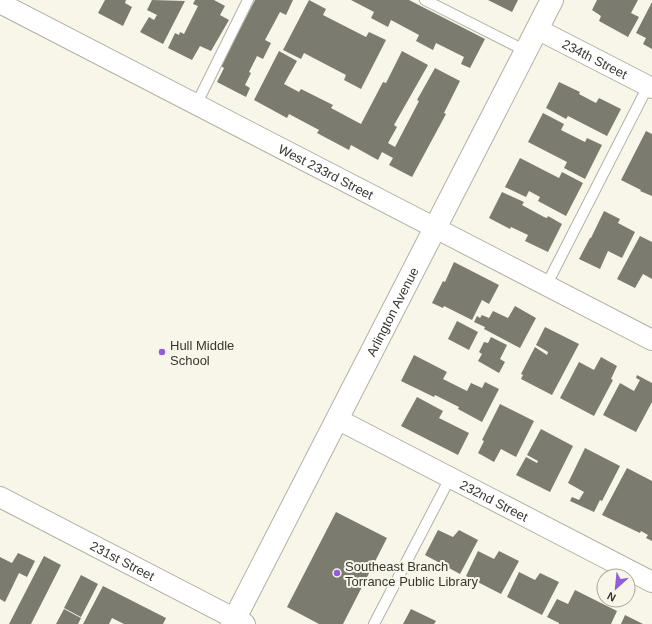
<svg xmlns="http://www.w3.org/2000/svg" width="652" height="624" viewBox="0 0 652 624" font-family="Helvetica,sans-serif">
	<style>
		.building { fill: #7c7b6f }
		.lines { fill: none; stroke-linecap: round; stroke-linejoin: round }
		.lane-casing { stroke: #b2b1a4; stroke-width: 12 }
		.street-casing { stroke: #b2b1a4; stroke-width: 22 }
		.secondary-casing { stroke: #b2b1a4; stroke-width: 24 }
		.lane { stroke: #fff; stroke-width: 10 }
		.street { stroke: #fff; stroke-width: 20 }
		.secondary { stroke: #fff; stroke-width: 22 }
		.poi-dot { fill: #915ed7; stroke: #f8f6e9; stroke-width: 1.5 }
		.labels { text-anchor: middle; stroke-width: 4; stroke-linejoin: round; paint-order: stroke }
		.street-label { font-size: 13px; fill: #373731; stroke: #f8f6e9 }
		.poi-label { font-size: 13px; fill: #373731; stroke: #f8f6e9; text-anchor: start }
	</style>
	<rect width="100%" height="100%" fill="#f8f6e9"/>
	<path class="building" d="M105,0H126L125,3L132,7L123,26L98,13Z
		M152,0L185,1L163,44L140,32L149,17L154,20L157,15L147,10Z
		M195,0H214L225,6L220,15L229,20L211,51L200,46L192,60L168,48L175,33L179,35L180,32L184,34L198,6L193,4Z
		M255,0H293L286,15L280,12L265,40L271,43L263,59L257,56L249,72L251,73L245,85L250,88L246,97L217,82L224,68L221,66Z
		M309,0L326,9L323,15L366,37L369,32L386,40L361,89L344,80L346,75L304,53L301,59L283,50Z
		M351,0H409L485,39L470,68L461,64L464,57L436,43L433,50L416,41L419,35L391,20L388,27L371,18L374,12Z
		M488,0H518L512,12Z
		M597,0H638L631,13L639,17L628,37L599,21L601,16L592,10Z
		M652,2V49L643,44L646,38L636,33Z
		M279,51L297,61L284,84L299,92L301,89L333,105L331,108L361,124L383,82L386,83L402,51L428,65L394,125L397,127L388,143L395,147L419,101L417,100L435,68L460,81L444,113L446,114L412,177L389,165L393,158L382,152L378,160L351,145L349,150L317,133L319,130L289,114L287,118L254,100Z
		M559,82L580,92L579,94L596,103L599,98L621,109L607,136L568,116L566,119L546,108Z
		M543,113L564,124L561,130L585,142L587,138L602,145L585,179L564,168L567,162L528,142Z
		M646,131L652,134V196L640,191L641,190L621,180Z
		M520,158L559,178L562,172L583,183L566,216L538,201L540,197L529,191L526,197L505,187Z
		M502,192L524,202L522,205L544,217L547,218L548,216L562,224L548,252L525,241L528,235L511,227L510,229L489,218Z
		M604,211L620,219L618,223L635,232L622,258L608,251L600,269L579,259L590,238H591Z
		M640,236L652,242V279L643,274L635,288L617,279Z
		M454,262L499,285L489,304L482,300L472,320L444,306L443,308L432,303L443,281L445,282Z
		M515,306L536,318L520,348L484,329L485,327L474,322L477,316L480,318L482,315L489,318L493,311L508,318Z
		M457,321L478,332L469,350L448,339Z
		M545,327L579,344L552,395L521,379L523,375L521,374L535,347L547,355L548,352L536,345Z
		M491,337L507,345L500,359L505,362L499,373L478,361L482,354L479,352L484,342L488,343Z
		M414,355L447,372L443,379L467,391L471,383L482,388L485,382L499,389L482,422L458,409L459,407L435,395L434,397L401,381Z
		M601,357L617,366L611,379L613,380L594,416L560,398L579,362L594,370Z
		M637,375L652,383V402L636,432L603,415L620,383L634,391L640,380L636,378Z
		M417,397L443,411L439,418L469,433L458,455L401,426Z
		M500,404L534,421L516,457L501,449L494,462L478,453L484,441L482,440Z
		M541,429L573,446L550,492L516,475L526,457L537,463L538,461L527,455Z
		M585,448L620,466L602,501L600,500L594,512L570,501L572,497L579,500L584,492L568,483Z
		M627,468L652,481V541L646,538L648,535L641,531L640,533L602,515Z
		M336,512L387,538L343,624H319L287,607Z
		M438,530L453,537L459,530L478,540L460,574L425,555Z
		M478,551L494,559L499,551L519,561L501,594L466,576Z
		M18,553L35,561L27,577L19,573L5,602L0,599V557L12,563Z
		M44,556L61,565L31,624H9Z
		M519,572L535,580L540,573L559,582L542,615L507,597Z
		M81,575L98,584L81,617L64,608Z
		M103,586L166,618L163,624H124L112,618L109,624H83Z
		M575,590L617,611L611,624H559V623L547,617L557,599L568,604Z
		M64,609L81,618L78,624H56Z
		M411,609L436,621L434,624H403Z
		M625,615L643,624H621Z"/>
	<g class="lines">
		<defs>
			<path id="lane" d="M425,0L526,51
				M196,105L248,0
				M546,286L648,86
				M374,624L450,478"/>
			<g id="street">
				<path id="s1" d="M0,3L652,340"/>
				<path id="s2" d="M537,29L652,88"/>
				<path id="s3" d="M337,419L652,582"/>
				<path id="s4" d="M0,497L245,624"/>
			</g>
			<g id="secondary">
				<path id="s5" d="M232,624L552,0"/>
			</g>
		</defs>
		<use href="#lane" class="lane-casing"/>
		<use href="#street" class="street-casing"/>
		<use href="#secondary" class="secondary-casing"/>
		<use href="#lane" class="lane"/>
		<use href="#street" class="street"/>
		<use href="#secondary" class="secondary"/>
	</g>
	<g class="poi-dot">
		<circle cx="162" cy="352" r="4"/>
		<circle cx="337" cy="573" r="4"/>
	</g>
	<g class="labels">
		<g class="street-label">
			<text dy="5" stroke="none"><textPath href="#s2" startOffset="65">234th Street</textPath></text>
			<text dy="5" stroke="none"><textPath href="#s1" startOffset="367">West 233rd Street</textPath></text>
			<text dy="5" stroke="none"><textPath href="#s5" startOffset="351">Arlington Avenue</textPath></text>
			<text dy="5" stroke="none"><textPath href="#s3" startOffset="177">232nd Street</textPath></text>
			<text dy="5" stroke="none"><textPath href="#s4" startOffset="138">231st Street</textPath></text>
		</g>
		<g class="poi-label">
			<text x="170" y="350">Hull Middle<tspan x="170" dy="15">School</tspan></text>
			<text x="345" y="571">Southeast Branch<tspan x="345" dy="15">Torrance Public Library</tspan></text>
		</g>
	</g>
	<g transform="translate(616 588) rotate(207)"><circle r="19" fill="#f8f6e9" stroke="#abaa9f"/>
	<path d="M0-3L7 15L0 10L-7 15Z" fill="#915ed7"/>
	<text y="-6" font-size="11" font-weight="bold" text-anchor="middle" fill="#373731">N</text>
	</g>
</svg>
